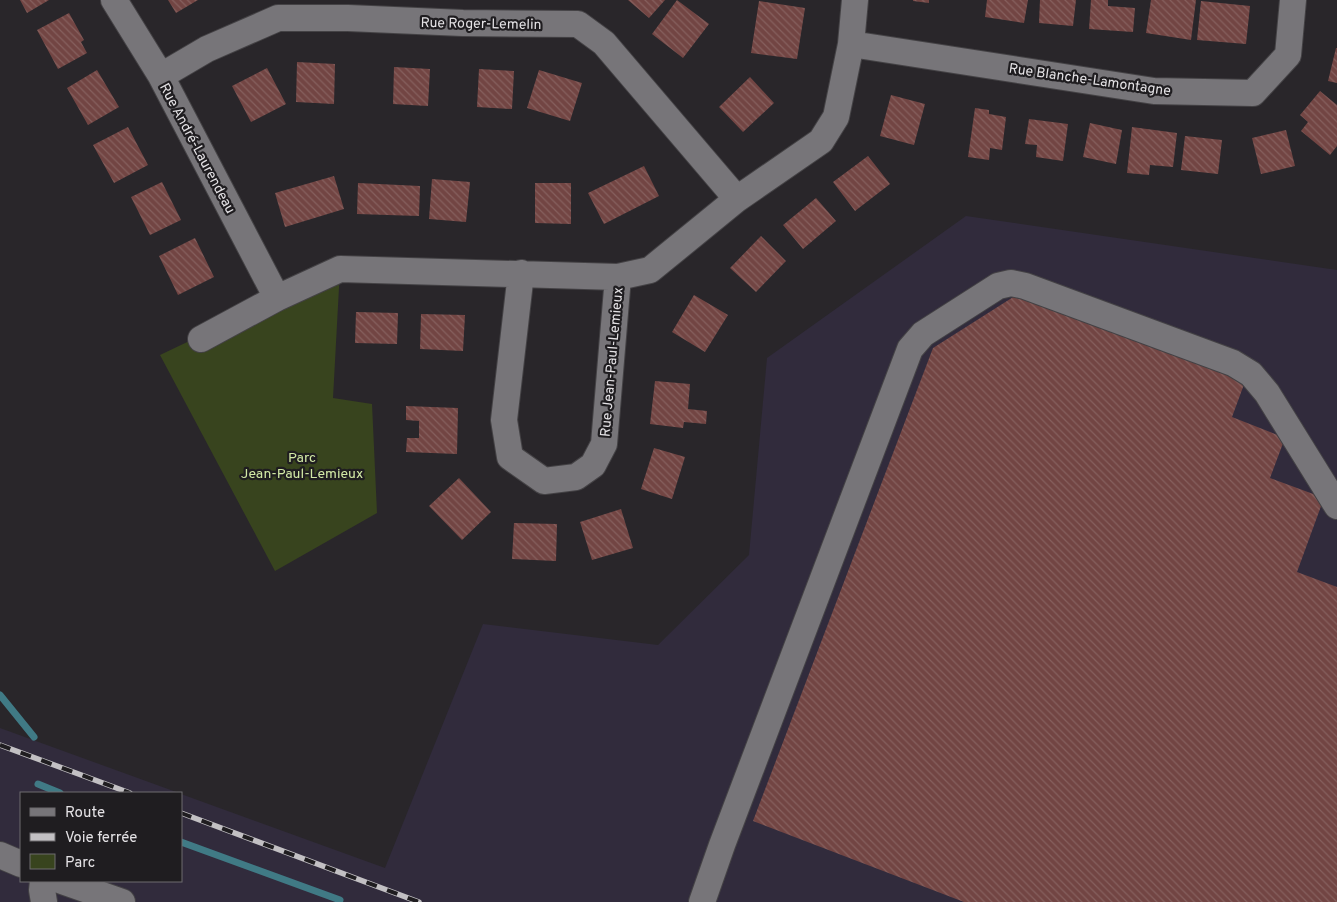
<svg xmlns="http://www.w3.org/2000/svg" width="1337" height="902" viewBox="0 0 1337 902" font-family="Overpass,sans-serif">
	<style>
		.industrial { fill: #312b3c }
		.park { fill: #38441e }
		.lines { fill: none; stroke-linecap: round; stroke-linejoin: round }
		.stream { stroke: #407a85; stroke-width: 7 }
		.building { fill: url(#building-back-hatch) }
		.minor-casing { stroke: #444245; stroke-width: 28 }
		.minor { stroke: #777579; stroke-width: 26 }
		.rail-casing { stroke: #c2c0c3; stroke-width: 5.5 }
		.rail { stroke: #1f1d20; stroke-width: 4; stroke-dasharray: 11; stroke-linecap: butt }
		.labels { text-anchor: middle; stroke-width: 4.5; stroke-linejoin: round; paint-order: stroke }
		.street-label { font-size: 14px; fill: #e4e2e5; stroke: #1f1d20 }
		.park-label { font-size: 14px; fill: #d2e9a5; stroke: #1f1d20 }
	</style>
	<defs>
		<pattern id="building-back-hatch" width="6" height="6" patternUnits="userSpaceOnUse" patternTransform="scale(1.25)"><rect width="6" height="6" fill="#724543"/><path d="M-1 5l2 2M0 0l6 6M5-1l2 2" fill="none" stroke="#86605e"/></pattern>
	</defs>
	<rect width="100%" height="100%" fill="#29262a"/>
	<path class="industrial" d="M966,216L1337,270V902H0V728L179,793H21V881H181V794L385,868L483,624L658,645L749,555L767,358Z"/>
	<path class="park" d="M340,269L333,398L372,404L377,513L275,571L160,355Z"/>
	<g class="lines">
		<path class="stream" d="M0,695L34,737
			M38,784L60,793
			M181,842L340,900"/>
	</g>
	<path class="building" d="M20,0H49L27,13Z
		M168,0H198L176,13Z
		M628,0H665L649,18Z
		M677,0L709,24L683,58L652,34Z
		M913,0H929V3L913,1Z
		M987,0H1028L1024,23L985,17Z
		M1040,0H1076L1073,26L1039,23Z
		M1091,0H1108V6L1135,8L1133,32L1089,29Z
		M1151,0H1196L1191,40L1146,33Z
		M759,1L805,8L797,59L751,53Z
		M1201,1L1250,6L1246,44L1197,40Z
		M69,13L84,40L81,42L87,53L58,69L37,30Z
		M1336,48H1337V83L1328,81Z
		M297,62L335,64L334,104L296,102Z
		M394,67L430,69L428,106L393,104Z
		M267,68L286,104L251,122L232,86Z
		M479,69L514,71L512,109L477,107Z
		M97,70L119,107L88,125L67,88Z
		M539,70L582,83L570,121L527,108Z
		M750,77L774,103L743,132L719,107Z
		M1320,91L1337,105V146L1330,155L1301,131L1308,122L1300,115Z
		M891,95L925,104L914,145L880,136Z
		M975,108L989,110V114L1006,117L1002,150L990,148L989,160L968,157Z
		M1029,119L1068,124L1063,161L1036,157L1037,145L1025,144Z
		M1090,123L1122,130L1116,164L1083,157Z
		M128,127L148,165L114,183L93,145Z
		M1132,127L1177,133L1173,167L1150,165L1149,175L1127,173Z
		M1286,130L1295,166L1261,174L1252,138Z
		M1185,136L1222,140L1218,174L1181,170Z
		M868,156L890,184L855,211L833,182Z
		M644,166L659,196L604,224L588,193Z
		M334,176L344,209L285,227L275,193Z
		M432,179L470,182L466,222L429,219Z
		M162,182L181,220L150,235L131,197Z
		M358,183L420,186L419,216L357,214Z
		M535,183H571V224L535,223Z
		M816,198L836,221L803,249L783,225Z
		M761,236L786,261L756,292L730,268Z
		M195,238L214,277L178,295L159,256Z
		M1018,294L1246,379L1232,417L1285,438L1270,478L1324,498L1297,572L1337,587V902H964L753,821L933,348Z
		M694,295L728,315L705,352L672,332Z
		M356,312L398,313L397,344L355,343Z
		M421,314L465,315L463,351L420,349Z
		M655,381L690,384L688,409L707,411L706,424L684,422L683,428L650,424Z
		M406,406L458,408L457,454L406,452L407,438H419V421L406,420Z
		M654,448L685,457L672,499L641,489Z
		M459,478L491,512L462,540L429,506Z
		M621,509L633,548L592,560L580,522Z
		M514,523L557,524L556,561L512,559Z"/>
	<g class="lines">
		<defs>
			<path id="minor" d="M114,0L161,76L277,298
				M851,44L1154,91L1253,93L1288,55L1293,0
				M161,76L207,49L278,18H348L463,23L578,24L604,43L737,199
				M521,273L504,420L510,457L544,481L576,477L593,465L604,444L618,277
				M201,339L277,298L340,269L618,277L650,270L737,199L821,141L836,117L851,44L855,0
				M0,855L21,864
				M43,881L42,890L44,902
				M62,881L122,902
				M702,902L722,845L910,349L923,334L998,286L1011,283L1025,286L1233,363L1251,374L1267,393L1337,506"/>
		</defs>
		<use href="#minor" class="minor-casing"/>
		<use href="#minor" class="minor"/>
		<defs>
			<path id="rail" d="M0,745L130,793
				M181,813L419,902"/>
		</defs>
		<use href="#rail" class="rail-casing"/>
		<use href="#rail" class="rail"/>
	</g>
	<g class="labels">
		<g class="street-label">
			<text transform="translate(481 23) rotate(1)" y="5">Rue Roger-Lemelin</text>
			<text transform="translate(1090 79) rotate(8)" y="5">Rue Blanche-Lamontagne</text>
			<text transform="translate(198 148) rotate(62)" y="5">Rue André-Laurendeau</text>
			<text transform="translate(611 362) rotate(-85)" y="5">Rue Jean-Paul-Lemieux</text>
		</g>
		<g class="park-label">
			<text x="302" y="462">Parc<tspan x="302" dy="16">Jean-Paul-Lemieux</tspan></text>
		</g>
	</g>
	<rect x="20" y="792" width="162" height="90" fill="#1f1d20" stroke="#6e6c6f"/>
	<rect x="30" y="808" width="25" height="8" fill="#777579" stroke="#6e6c6f"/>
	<text x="65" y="817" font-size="15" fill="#e4e2e5">Route</text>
	<rect x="30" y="833" width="25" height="8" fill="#c2c0c3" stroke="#6e6c6f"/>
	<text x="65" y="842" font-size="15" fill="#e4e2e5">Voie ferrée</text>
	<rect x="30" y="854" width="25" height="15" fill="#38441e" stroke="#6e6c6f"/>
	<text x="65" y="867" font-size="15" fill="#e4e2e5">Parc</text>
</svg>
